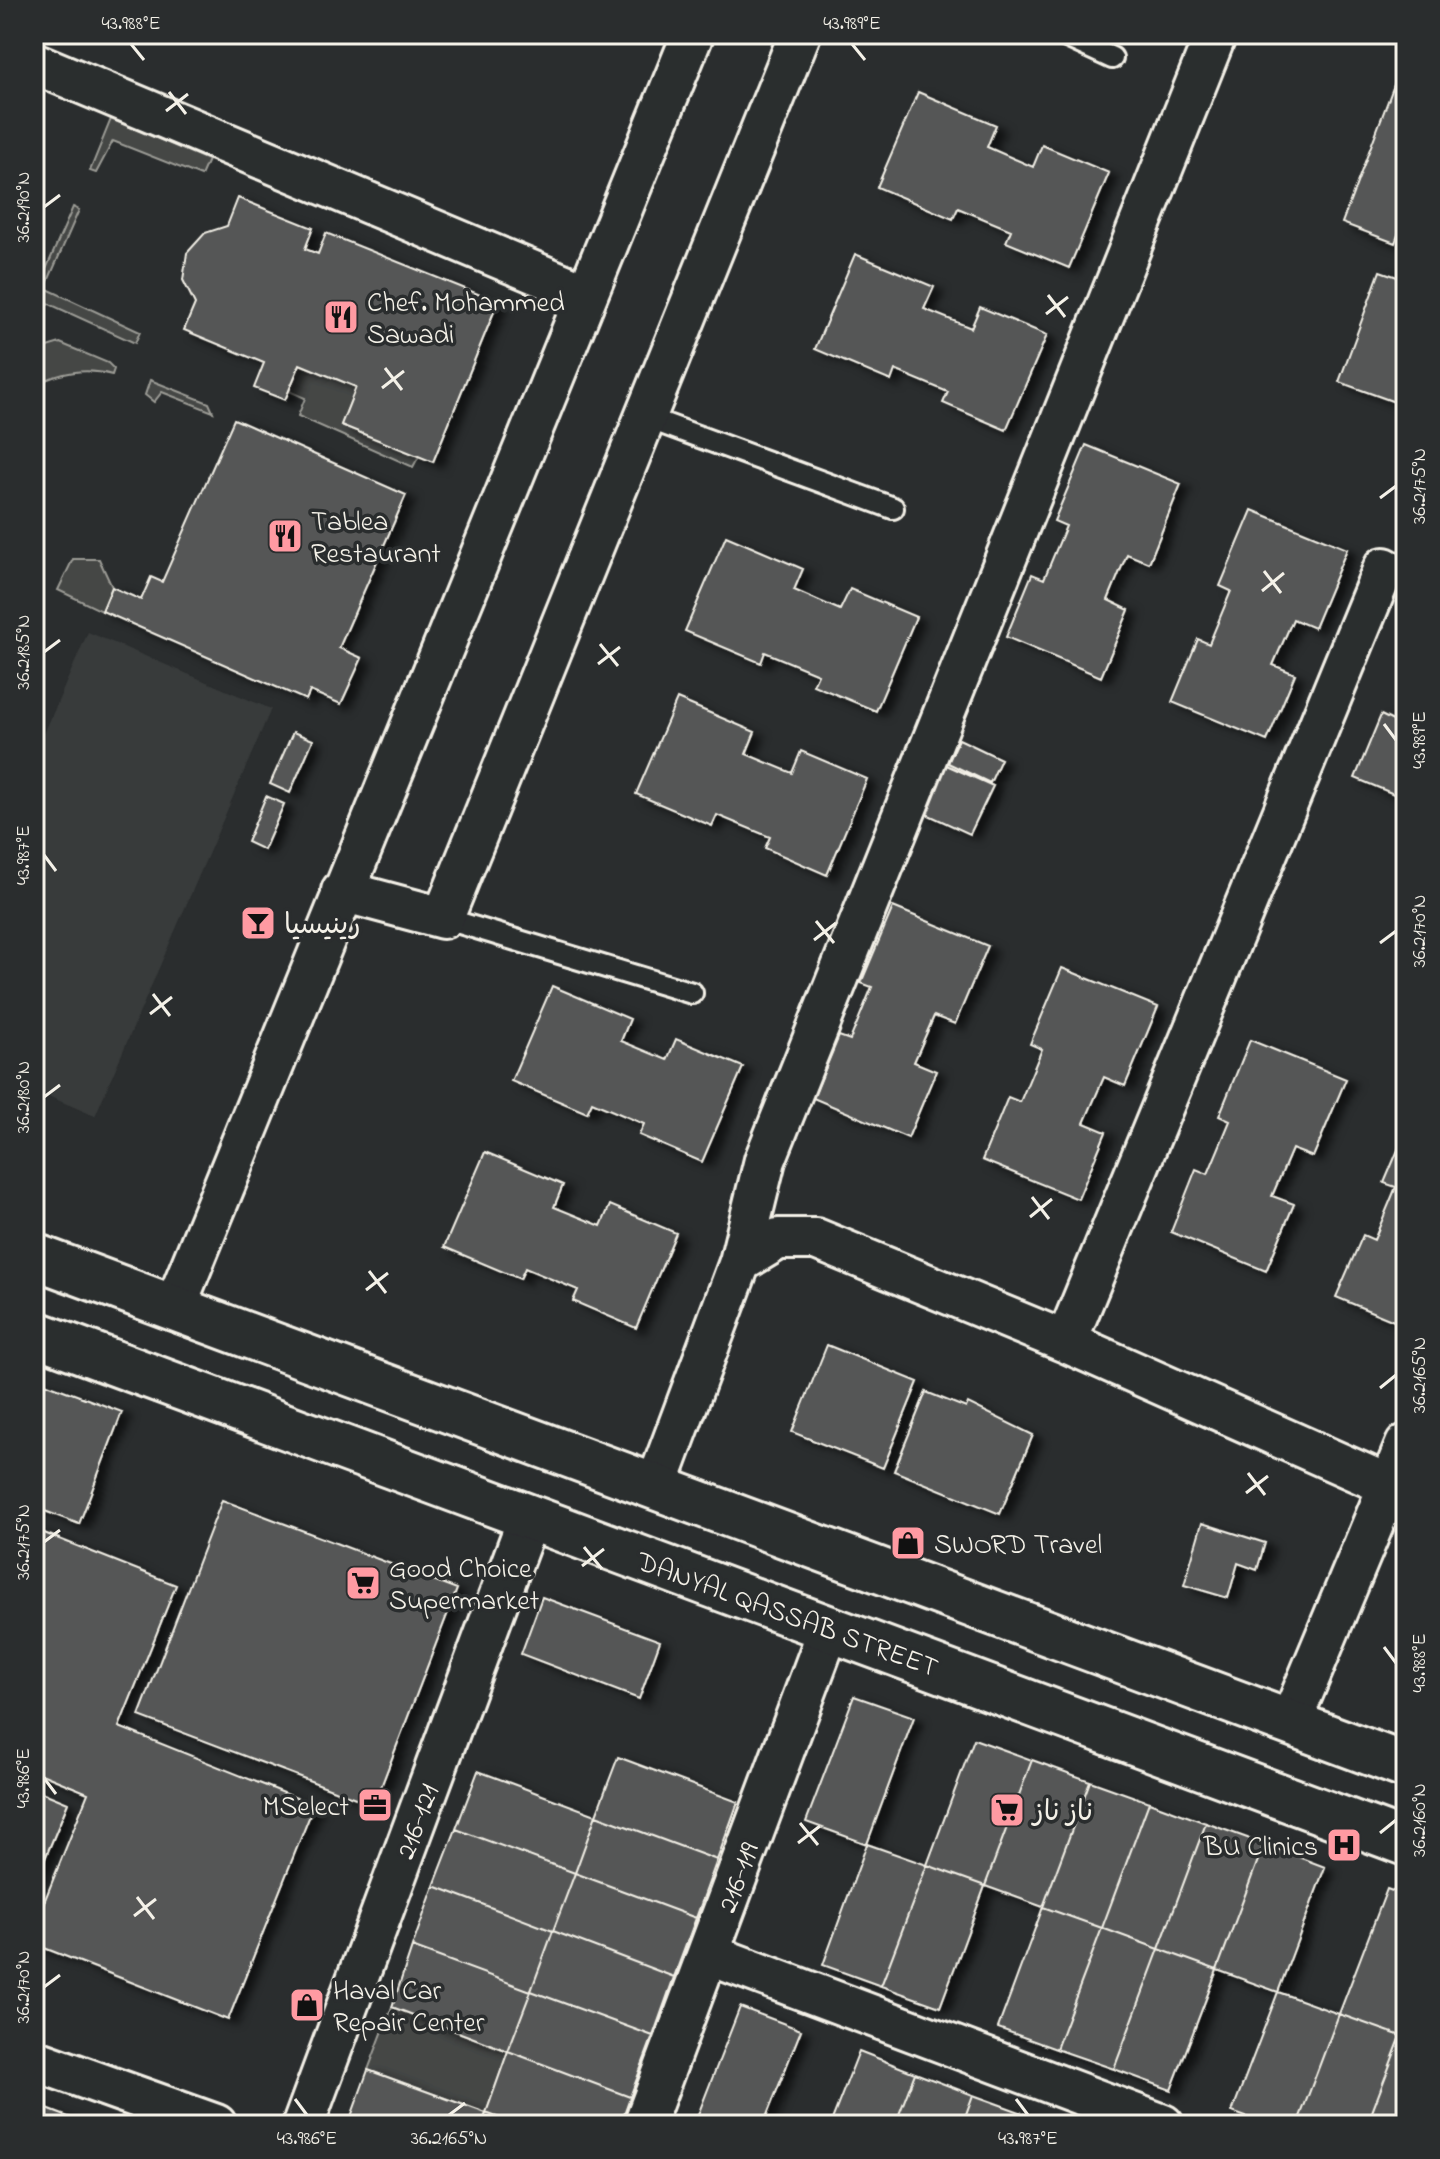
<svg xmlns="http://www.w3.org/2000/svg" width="1440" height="2159" viewBox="0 0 1440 2159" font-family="'Indie Flower','Playpen Sans Arabic',sans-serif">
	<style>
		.built { fill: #373a3a }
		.green { fill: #444645; stroke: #9c9c96; stroke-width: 2 }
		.building { fill: #555756; stroke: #f4f1e8; stroke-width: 2; filter: url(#shadow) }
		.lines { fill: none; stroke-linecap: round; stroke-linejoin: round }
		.service-casing { stroke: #f4f1e8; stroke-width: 26 }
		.minor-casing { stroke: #f4f1e8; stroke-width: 46 }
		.tertiary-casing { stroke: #f4f1e8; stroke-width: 50 }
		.service { stroke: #2a2d2e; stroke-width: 20 }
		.minor { stroke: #2a2d2e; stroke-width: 40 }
		.tertiary { stroke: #2a2d2e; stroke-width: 44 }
		.ticks { fill: none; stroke: #f4f1e8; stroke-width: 3 }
		.labels { text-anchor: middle; stroke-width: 7; stroke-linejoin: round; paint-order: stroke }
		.poi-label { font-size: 28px; fill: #f4f1e8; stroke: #2a2d2e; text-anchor: start }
		.street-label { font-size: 28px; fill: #f4f1e8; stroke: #2a2d2e }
		.neatline { fill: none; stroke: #f4f1e8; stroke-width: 3 }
		.ticks-label { font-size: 20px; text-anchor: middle; fill: #f4f1e8 }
	</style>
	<defs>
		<filter id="shadow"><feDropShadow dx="9" dy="5" stdDeviation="4" flood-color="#0009"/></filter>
	</defs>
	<rect width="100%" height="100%" fill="#2a2d2e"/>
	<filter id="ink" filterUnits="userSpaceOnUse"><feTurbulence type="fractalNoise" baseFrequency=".0125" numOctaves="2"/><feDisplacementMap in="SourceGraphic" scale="16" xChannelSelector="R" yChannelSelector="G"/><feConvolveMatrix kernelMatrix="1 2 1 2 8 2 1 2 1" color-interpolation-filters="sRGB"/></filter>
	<g filter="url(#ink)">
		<path class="built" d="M88,632L271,709L95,1116L34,1090V757Z"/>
		<path class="green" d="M111,119L208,160L201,176L113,141L96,173L90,171Z
			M73,207L79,210L45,288L140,332L135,343L34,297Z
			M60,343L108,363L114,369L112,375C84,367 59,373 34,385V351Z
			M300,364L356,387L341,425L419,456L413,467L298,416L305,398L289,391Z
			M150,380L209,403L213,412L162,392L154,402L145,395Z
			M73,559H99L112,587L102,611L58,590Z
			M392,2007L508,2051L486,2113L368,2070Z"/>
		<path class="building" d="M1406,53V213L1395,243L1342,223Z
			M918,92L996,125L987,147L1033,167L1042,145L1109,173L1069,268L1006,242L1011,230L958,208L953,219L877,187Z
			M238,198L313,228L305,249L318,254L326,233L498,302L433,462L341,425L356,387L300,364L285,400L254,388L264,363L184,330L195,304L183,280L187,253L205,233L227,226Z
			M855,254L934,287L924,309L971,328L980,307L1047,335L1006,430L943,403L948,392L895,370L891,381L815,349Z
			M1380,271L1406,280V406L1339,382Z
			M234,419L406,495L339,648L362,658L341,704L310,691L306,700L102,611L112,587L141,600L151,577L162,582Z
			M1086,445L1181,484L1149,563L1127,554L1108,600L1129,610L1101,677L1006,637L1032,574L1044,579L1066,526L1054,521Z
			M1252,510L1347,549L1314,628L1293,619L1273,665L1295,674L1267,741L1172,702L1198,639L1209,644L1231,591L1220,586Z
			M726,536L803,569L794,590L840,610L850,589L916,617L876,711L813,685L818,674L765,652L761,663L685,631Z
			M1406,687V799L1355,778L1381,715L1393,721Z
			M677,699L755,732L746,754L792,773L801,751L867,779L827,875L765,848L770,837L717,815L712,826L636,794Z
			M293,732L313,740L290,793L270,784Z
			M959,739L1001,759L990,783L948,763Z
			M942,763L993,786L970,834L920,811Z
			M266,796L284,804L264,850L247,842Z
			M893,907L988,946L955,1024L934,1016L914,1062L936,1071L908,1138L813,1098L839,1036L850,1040L872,987L861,983Z
			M1062,968L1158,1007L1125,1086L1104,1077L1084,1123L1106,1132L1078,1199L982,1160L1008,1097L1020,1102L1042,1049L1030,1044Z
			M552,986L630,1019L621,1041L667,1060L676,1039L743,1067L702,1162L639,1135L644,1124L592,1102L587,1113L511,1081Z
			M1250,1040L1346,1079L1313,1157L1292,1149L1272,1196L1294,1204L1266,1271L1171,1232L1196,1169L1208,1174L1230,1121L1219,1116Z
			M1406,1131V1326L1336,1297L1363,1235L1374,1240L1396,1187L1384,1183Z
			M485,1152L563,1185L554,1207L601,1226L610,1205L676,1233L636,1328L573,1301L578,1290L525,1268L520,1279L444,1247Z
			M827,1345L918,1382L883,1468L792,1432Z
			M34,1379L122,1412L79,1524L34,1507Z
			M926,1392L966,1408L968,1403L1033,1435L1000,1514L894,1471Z
			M222,1500L457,1589L374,1805L139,1716Z
			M1202,1523L1265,1543L1257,1570L1238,1563L1228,1598L1184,1585Z
			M34,1529L176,1585L119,1727L314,1805L228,2020L34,1944V1927L88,1793L34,1771Z
			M542,1597L660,1641L639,1699L521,1654Z
			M854,1696L914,1717L867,1844L806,1822Z
			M974,1739L1032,1760L985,1886L927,1865Z
			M618,1757L738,1802L717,1860L596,1815Z
			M1032,1760L1090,1781L1043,1907L985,1886Z
			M478,1771L596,1815L575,1873L456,1829Z
			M1090,1781L1149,1802L1102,1928L1043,1907Z
			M34,1789L68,1803L34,1885Z
			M1149,1802L1206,1823L1159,1949L1102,1928Z
			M596,1815L717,1860L696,1918L575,1873Z
			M1206,1823L1264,1844L1217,1970L1159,1949Z
			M456,1829L575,1873L553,1931L434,1886Z
			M867,1844L927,1865L881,1986L823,1965Z
			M1264,1844L1325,1867L1278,1992L1217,1970Z
			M927,1865L985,1886L940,2007L881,1986Z
			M575,1873L696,1918L674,1977L553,1931Z
			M434,1886L553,1931L531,1991L412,1947Z
			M1387,1889L1406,1896V2023L1401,2036L1339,2014Z
			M1043,1907L1102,1928L1056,2049L998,2028Z
			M1102,1928L1159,1949L1114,2069L1056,2049Z
			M553,1931L674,1977L653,2036L531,1991Z
			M412,1947L531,1991L508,2051L392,2007Z
			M1159,1949L1217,1970L1171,2090L1114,2069Z
			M531,1991L653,2036L630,2097L508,2051Z
			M1278,1992L1339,2014L1297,2125H1268L1232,2112Z
			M740,2007L801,2030L763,2125H694Z
			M1339,2014L1401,2036L1367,2125H1297Z
			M1401,2036L1406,2038V2125H1367Z
			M508,2051L630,2097L620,2125H518L486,2113Z
			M859,2051L915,2073L895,2125H830Z
			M368,2070L486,2113L482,2125H348Z
			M915,2073L973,2095L962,2125H895Z
			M973,2095L1031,2116L1028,2125H962Z
			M34,2104L89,2125H34Z
			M486,2113L518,2125H482Z"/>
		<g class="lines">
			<defs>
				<path id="service" d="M1060,34L1112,58
					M645,417L893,508
					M443,918L692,993"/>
				<path id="minor" d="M34,63L586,294
					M342,891L443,918L800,34
					M740,1262L765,1160L1216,34
					M174,1309L693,34
					M1066,1342L1384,568
					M656,1487L740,1262L778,1239H816L1066,1342L1388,1485
					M1290,1723L1406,1445
					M708,1954L1163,2125
					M34,2060L216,2125
					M303,2125L529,1517
					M644,2125L829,1629"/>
				<path id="tertiary" d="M34,1256L1406,1766
					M34,1333L1406,1843"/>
			</defs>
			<use href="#service" class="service-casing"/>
			<use href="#minor" class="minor-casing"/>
			<use href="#tertiary" class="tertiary-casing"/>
			<use href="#service" class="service"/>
			<use href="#minor" class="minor"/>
			<use href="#tertiary" class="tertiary"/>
		</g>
	</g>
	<path class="ticks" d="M131,44L144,60M852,44L865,60M169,92L186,114M166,111L188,94M44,207L60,195M1048,295L1065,317M1046,314L1068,297M385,368L402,390M382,388L404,371M1380,498L1396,486M1264,571L1281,593M1262,591L1284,573M600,644L618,666M44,652L60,640M598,664L620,647M1384,724L1396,740M44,855L56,871M816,921L834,943M814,940L836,923M1380,943L1396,931M153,994L170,1016M150,1014L172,997M44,1097L60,1085M1032,1197L1049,1219M1030,1217L1052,1199M369,1271L386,1293M366,1290L388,1273M1380,1388L1396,1375M1248,1473L1265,1495M1246,1493L1268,1476M44,1542L60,1530M584,1547L602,1569M582,1566L604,1549M1384,1647L1396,1663M44,1778L56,1794M800,1823L818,1845M1380,1833L1396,1820M798,1843L820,1826M137,1897L154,1919M134,1916L156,1899M44,1987L60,1975M295,2099L307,2115M1016,2099L1028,2115M449,2115L465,2103"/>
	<defs>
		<symbol id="restaurant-square" viewBox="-11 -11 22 22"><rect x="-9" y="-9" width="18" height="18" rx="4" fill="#ff9aa2" stroke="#2a2d2e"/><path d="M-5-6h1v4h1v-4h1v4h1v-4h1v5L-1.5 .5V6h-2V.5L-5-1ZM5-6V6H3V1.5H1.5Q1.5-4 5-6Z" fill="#111"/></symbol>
		<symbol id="bar-square" viewBox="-11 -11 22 22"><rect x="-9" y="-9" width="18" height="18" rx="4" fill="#ff9aa2" stroke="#2a2d2e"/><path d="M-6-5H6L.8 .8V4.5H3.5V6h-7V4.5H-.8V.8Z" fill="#111"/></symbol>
		<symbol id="shop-square" viewBox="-11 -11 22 22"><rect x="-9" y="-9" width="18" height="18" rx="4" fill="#ff9aa2" stroke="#2a2d2e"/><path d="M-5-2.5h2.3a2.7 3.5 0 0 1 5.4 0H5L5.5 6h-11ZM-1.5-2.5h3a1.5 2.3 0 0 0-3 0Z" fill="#111"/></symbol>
		<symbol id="supermarket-square" viewBox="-11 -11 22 22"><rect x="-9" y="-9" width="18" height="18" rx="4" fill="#ff9aa2" stroke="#2a2d2e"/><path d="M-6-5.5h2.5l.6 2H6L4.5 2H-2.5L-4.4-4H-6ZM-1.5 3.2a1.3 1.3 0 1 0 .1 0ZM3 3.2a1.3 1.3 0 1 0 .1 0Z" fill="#111"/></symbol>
		<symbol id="office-square" viewBox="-11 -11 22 22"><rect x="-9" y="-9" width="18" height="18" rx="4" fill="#ff9aa2" stroke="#2a2d2e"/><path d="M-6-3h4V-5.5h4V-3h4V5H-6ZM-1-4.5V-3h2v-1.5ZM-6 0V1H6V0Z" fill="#111"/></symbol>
		<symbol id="hospital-square" viewBox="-11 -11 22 22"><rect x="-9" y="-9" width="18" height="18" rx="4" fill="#ff9aa2" stroke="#2a2d2e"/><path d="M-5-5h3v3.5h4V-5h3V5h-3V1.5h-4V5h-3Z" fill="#111"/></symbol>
	</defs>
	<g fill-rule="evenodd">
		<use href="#restaurant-square" x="321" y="297" width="40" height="40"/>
		<use href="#restaurant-square" x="265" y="516" width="40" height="40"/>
		<use href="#bar-square" x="238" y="903" width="40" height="40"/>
		<use href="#shop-square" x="888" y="1523" width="40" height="40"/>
		<use href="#supermarket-square" x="343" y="1563" width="40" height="40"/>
		<use href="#office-square" x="355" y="1785" width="40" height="40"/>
		<use href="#supermarket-square" x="987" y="1790" width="40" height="40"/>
		<use href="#hospital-square" x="1324" y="1825" width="40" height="40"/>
		<use href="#shop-square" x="287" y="1985" width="40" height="40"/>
	</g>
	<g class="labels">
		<g class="poi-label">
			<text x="367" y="311">Chef. Mohammed<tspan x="367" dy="32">Sawadi</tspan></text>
			<text x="311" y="530">Tablea<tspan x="311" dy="32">Restaurant</tspan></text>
			<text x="284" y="933">رينيسيا</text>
			<text x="934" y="1553">SWORD Travel</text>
			<text x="389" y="1577">Good Choice<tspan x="389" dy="32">Supermarket</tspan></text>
			<text x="349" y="1815" text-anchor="end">MSelect</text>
			<text x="1033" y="1820">ناز ناز</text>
			<text x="1318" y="1855" text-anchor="end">BU Clinics</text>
			<text x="333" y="1999">Haval Car<tspan x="333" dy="32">Repair Center</tspan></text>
		</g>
		<g class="street-label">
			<text transform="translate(788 1613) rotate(20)" y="10">DANYAL QASSAB STREET</text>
			<text transform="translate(416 1821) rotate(-70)" y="10">216-121</text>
			<text transform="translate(737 1877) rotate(-70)" y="10">216-119</text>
		</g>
	</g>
	<rect width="1440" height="2159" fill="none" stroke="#2a2d2e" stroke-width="88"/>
	<rect x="44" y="44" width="1352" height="2071" class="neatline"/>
	<g class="ticks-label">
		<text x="131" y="29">43.988°E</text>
		<text x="852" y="29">43.989°E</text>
		<text transform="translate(22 207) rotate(-90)" y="7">36.2190°N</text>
		<text transform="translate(1418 486) rotate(-90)" y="7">36.2175°N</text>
		<text transform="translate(22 652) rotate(-90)" y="7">36.2185°N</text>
		<text transform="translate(1418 740) rotate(-90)" y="7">43.989°E</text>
		<text transform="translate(22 855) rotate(-90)" y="7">43.987°E</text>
		<text transform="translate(1418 931) rotate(-90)" y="7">36.2170°N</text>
		<text transform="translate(22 1097) rotate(-90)" y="7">36.2180°N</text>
		<text transform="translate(1418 1375) rotate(-90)" y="7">36.2165°N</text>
		<text transform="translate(22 1542) rotate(-90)" y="7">36.2175°N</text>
		<text transform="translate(1418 1663) rotate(-90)" y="7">43.988°E</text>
		<text transform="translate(22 1778) rotate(-90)" y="7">43.986°E</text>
		<text transform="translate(1418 1820) rotate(-90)" y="7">36.2160°N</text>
		<text transform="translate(22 1987) rotate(-90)" y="7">36.2170°N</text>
		<text x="307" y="2144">43.986°E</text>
		<text x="449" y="2144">36.2165°N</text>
		<text x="1028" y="2144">43.987°E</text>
	</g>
</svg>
